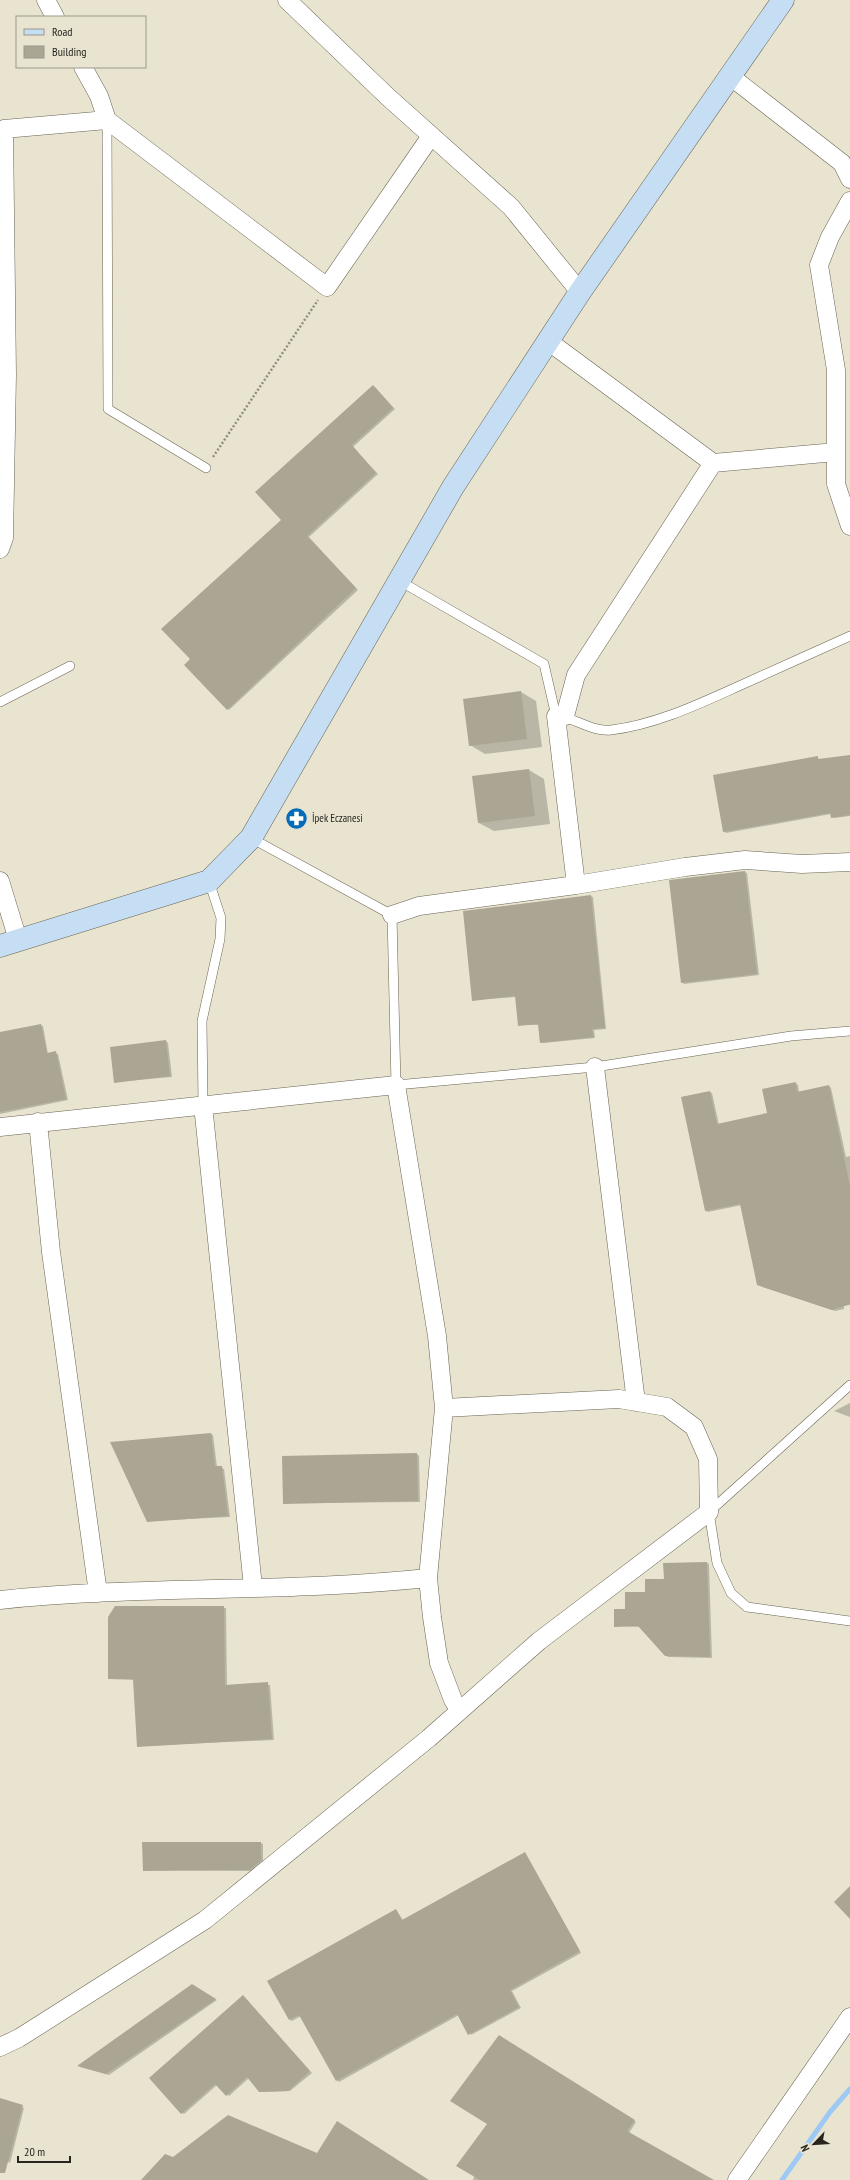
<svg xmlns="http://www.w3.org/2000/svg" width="850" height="2180" viewBox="0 0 850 2180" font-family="'PT Sans Narrow',sans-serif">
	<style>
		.shadow { fill: #0003 }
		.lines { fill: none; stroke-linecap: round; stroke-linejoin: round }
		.stream { stroke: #9ec9f5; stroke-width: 5 }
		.building { fill: #aba693 }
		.lane-casing { stroke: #686352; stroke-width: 10 }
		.street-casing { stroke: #686352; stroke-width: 19 }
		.secondary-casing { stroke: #686352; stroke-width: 23 }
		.path { stroke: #918d7f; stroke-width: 2.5; stroke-dasharray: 2 2; stroke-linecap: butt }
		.lane { stroke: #fff; stroke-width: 9 }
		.street { stroke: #fff; stroke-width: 18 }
		.secondary { stroke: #c6def4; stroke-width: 22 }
		.labels { text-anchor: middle; stroke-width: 3.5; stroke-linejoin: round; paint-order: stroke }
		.poi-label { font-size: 11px; fill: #27251e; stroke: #e9e4d0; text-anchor: start }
	</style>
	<rect width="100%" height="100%" fill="#e9e4d0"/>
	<path class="shadow" d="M375,387L395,409L353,447L378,474L309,537L358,590L229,710L191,659Z
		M521,692L536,701L542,747L485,754L470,745Z
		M850,756V816L834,818L831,814L726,833L724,831L817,757L820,760Z
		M529,770L544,779L550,824L494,831L479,823Z
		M745,872L747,873L759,975L684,984L682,982Z
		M590,896L593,897L606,1029L594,1030L595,1038L543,1043L540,1042L539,1025H519L516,997L473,1000Z
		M40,1025L43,1026L48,1054H58L68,1100L0,1114V1033Z
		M166,1041L168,1043L172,1077L115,1082Z
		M795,1083L798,1085L799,1092L829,1086L831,1088L846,1157L850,1156V1305L844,1306V1309L835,1311L760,1286L742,1205L708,1212L706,1211L682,1097L710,1092L712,1093L719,1125L768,1114Z
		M850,1403V1417L834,1411Z
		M211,1434L213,1435L217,1467L224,1469L230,1517L148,1521Z
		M417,1454L419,1456L420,1502L284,1503Z
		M707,1563L709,1564L712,1658L668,1657L640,1627L615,1626L626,1610L665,1580Z
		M115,1607L226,1608L227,1686L270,1685L274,1740L138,1746L134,1680L109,1679Z
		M261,1843L263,1844V1862L252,1871L144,1870Z
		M525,1853L581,1953L512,1991L521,2008L471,2035L459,2015L339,2082L337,2080L301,2016L292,2021L290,2020L396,1910L403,1920Z
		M192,1985L217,2000L109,2075L80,2067Z
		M243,1996L312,2073L290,2091L263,2092L249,2078L229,2096L217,2085L184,2114L182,2113Z
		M500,2037L636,2122L629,2133L701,2180H473L489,2124Z
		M0,2100L24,2108L10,2163L0,2158Z"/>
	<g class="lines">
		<path class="stream" d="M782,2180L830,2112L850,2089"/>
	</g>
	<path class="building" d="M373,385L393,408L352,445L376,473L307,536L356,588L227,710L184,665L190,659L161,629L281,520L255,492Z
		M521,691L527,739L469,746L463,699Z
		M850,755V815L831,818L830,813L723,832L713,775L818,756V759Z
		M529,769L535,816L478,823L472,776Z
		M745,871L757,974L681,983L669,880Z
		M591,895L605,1028L592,1029L594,1037L540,1043L538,1024L518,1026L515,996L472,1001L463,911Z
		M41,1024L47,1053L56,1051L66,1099L0,1112V1032Z
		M166,1040L170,1076L114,1083L110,1047Z
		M796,1082L797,1092L829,1085L850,1186V1304L832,1310L757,1285L740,1204L705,1211L681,1097L710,1091L717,1124L767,1113L762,1089Z
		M211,1433L215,1466H222L228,1516L147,1522L110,1442Z
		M417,1453L418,1501L283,1504L282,1456Z
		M707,1562L710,1657L665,1656L638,1626L614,1627V1609H625V1592H645V1579H664L663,1563Z
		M115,1606H224L225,1685L268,1682L272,1739L137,1747L133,1679H108V1617Z
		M142,1842H261V1861L249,1870L143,1871Z
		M525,1852L580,1951L510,1990L519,2007L468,2035L457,2014L336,2081L299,2015L289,2020L267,1981L396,1909L402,1920Z
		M850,1886V1919L834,1902Z
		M192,1984L216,1999L106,2074L77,2066Z
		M243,1995L310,2071L288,2091L259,2092L247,2077L226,2096L215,2084L181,2114L149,2078Z
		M499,2035L635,2120L627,2131L714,2180H480L456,2166L487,2124L450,2101Z
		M0,2098L23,2105L5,2173H0Z
		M228,2115L317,2153L337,2121L429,2180H141L165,2154L173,2157Z"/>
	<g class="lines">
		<defs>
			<path id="lane" d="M107,121L108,409L206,468
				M398,580L544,664L556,716C575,717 590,732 611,730C655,725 699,704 739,686C776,669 813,653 850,636
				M0,702L70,666
				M251,838L392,915L396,1085L595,1067L791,1036L850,1031
				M203,1105L202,1021L220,939L221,918L209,881
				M850,1385L709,1512L717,1563L731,1593L747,1607L850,1621"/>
			<path id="street" d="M46,0L55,17
				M287,0L388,97L511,207L580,292
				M83,67L99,96L107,120L327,287L431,136
				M730,76L842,163L850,179
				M850,201L830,237L819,265L836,370V484L850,526
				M548,341L713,463L836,452
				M0,549L4,538L7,374L4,129L107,120
				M556,716L576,885
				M565,716L576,675L713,463
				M0,881L18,940
				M392,915L419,906L576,885L685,867L745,860L802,864L850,862
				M595,1067L636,1402
				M203,1105L253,1587
				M38,1122L51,1252L98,1593
				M0,1127L396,1085L437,1336L444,1408L428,1578L432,1617L439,1663L453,1700L460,1711
				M0,1600C142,1585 286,1593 428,1578
				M0,2047L19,2038L205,1920L429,1738L539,1641L709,1512L708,1459L694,1427L667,1407L619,1399L444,1408
				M737,2180L850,2017"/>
			<path id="secondary" d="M0,946L209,881L251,838L453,487L580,292L783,0"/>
		</defs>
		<use href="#lane" class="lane-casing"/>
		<use href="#street" class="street-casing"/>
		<use href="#secondary" class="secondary-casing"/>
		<path class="path" d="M213,457L318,300"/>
		<use href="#lane" class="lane"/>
		<use href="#street" class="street"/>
		<use href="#secondary" class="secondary"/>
	</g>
	<defs>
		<symbol id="pharmacy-disc" viewBox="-11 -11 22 22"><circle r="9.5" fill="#036bb7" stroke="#e9e4d0"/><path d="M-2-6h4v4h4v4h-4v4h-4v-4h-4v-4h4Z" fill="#fff"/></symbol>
	</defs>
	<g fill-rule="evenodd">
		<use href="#pharmacy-disc" x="284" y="806" width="25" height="25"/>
	</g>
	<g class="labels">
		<g class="poi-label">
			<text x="312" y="822">İpek Eczanesi</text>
		</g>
	</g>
	<rect x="16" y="16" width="130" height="52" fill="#e9e4d0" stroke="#9b9889"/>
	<rect x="24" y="29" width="20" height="6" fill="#c6def4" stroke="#9b9889"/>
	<text x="52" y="36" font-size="12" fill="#27251e">Road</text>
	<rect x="24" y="46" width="20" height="12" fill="#aba693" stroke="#9b9889"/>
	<text x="52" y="56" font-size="12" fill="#27251e">Building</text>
	<g transform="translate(814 2144) rotate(245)" stroke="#e9e4d0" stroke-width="3" paint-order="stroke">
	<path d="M0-3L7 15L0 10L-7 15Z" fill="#27251e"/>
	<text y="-6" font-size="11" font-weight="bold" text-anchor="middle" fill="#27251e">N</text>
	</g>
	<path d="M18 2156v6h52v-6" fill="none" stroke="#27251e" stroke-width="2"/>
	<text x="24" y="2156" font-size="12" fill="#27251e" stroke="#e9e4d0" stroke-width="3" paint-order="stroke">20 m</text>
</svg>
